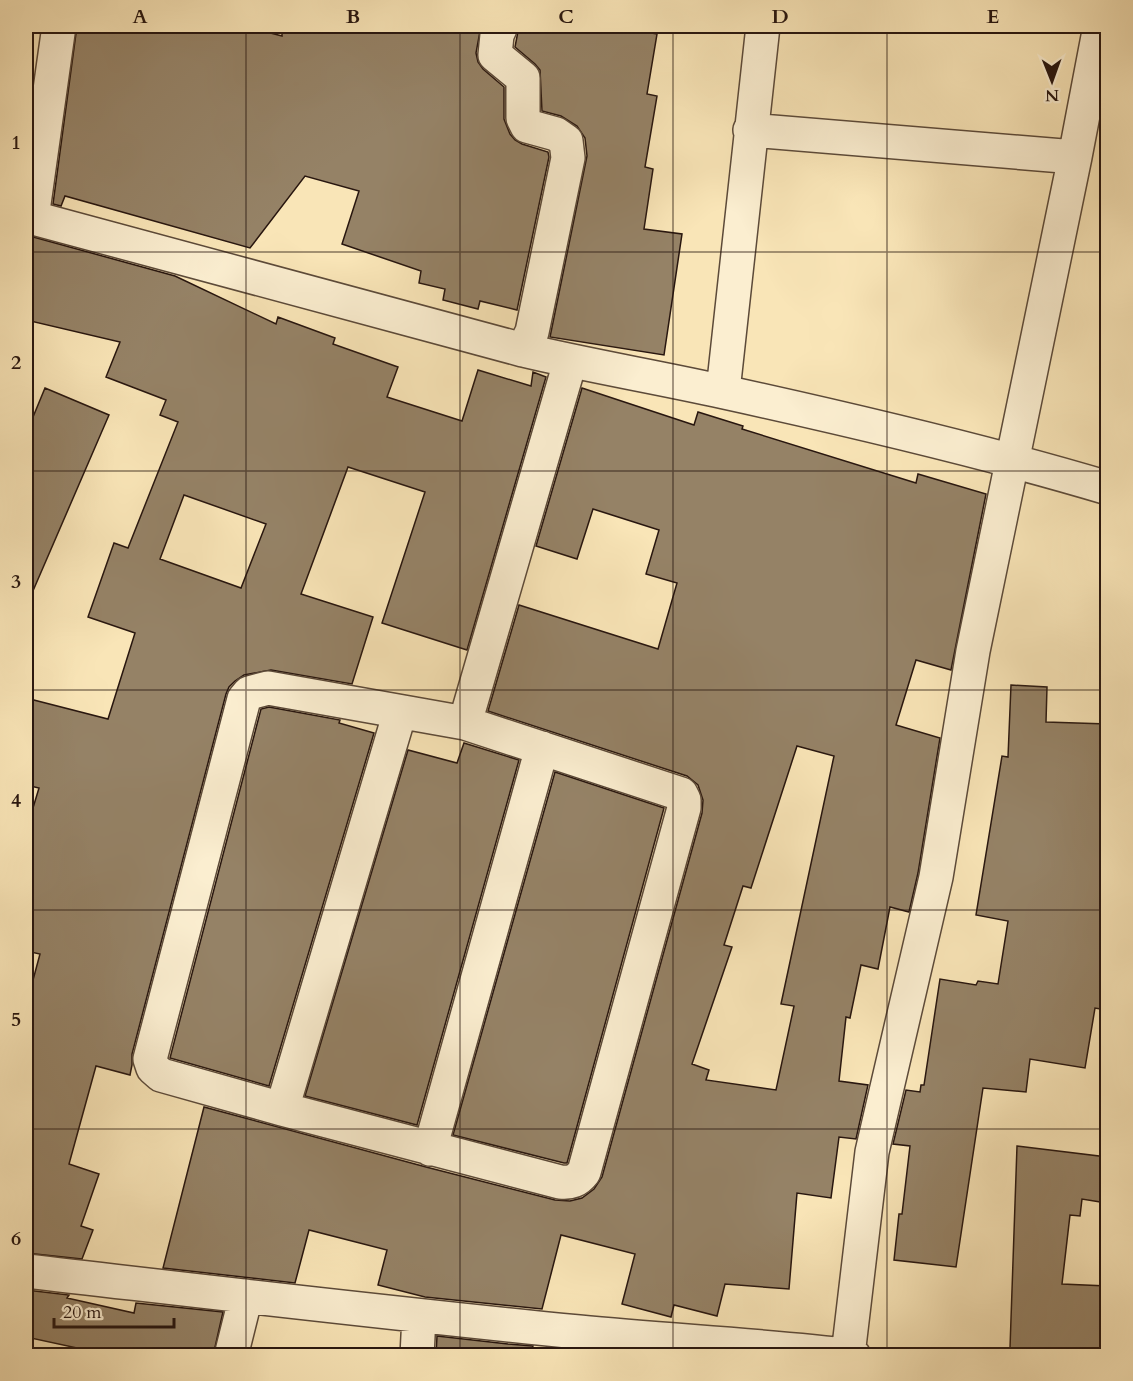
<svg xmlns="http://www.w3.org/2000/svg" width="1133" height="1381" viewBox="0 0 1133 1381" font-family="Cardo,serif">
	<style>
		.building { fill: #958266; stroke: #28160f; stroke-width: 1.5; fill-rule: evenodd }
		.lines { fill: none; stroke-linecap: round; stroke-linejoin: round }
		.minor-casing { stroke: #5c4a39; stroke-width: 36 }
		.minor { stroke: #fbeed0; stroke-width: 33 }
		.grid { fill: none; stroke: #28160f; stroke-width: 1.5; stroke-opacity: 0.55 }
		.neatline { fill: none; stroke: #28160f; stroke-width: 2 }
		.grid-label { font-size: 20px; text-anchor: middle; font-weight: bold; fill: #28160f }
	</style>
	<rect width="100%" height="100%" fill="#f9e5b7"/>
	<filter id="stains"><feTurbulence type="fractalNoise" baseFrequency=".00333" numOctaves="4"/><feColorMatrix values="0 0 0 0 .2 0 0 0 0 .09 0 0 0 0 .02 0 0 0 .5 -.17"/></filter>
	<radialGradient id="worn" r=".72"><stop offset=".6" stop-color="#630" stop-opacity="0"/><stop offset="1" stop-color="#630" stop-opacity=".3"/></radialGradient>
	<path class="building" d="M77,26H244L282,36V26H481L476,53L478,62L483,69L504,87V119L510,134L515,140L522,144L548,152L549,157L517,310L480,301L478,309L443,300L445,289L419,283L421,271L342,244L359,191L305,176L250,248L65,196L61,206L53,204Z
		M519,26H652L651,33L657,34L647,94L657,96L645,167L653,169L644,229L682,234L664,355L550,337L587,156L585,138L577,126L561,116L542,111L540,70L535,64L515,47Z
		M26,235L175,276L276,324L278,317L335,338L333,344L398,367L387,397L462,421L478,370L531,386L533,372L546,377L467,650L382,623L425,492L348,467L301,594L373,617L352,684L271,670L244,675L235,681L229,687L226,694L132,1054V1065L130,1075L96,1066L69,1164L99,1174L81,1226L93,1230L82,1259L26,1253V1006L40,954L26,951V831L39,788L26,785V698L108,719L135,633L88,617L114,543L128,548L178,422L160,415L166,400L106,377L120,342L26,320ZM184,495L266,524L241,588L160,559Z
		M45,388L109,415L26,607V434Z
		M582,388L694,425L698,412L743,426L742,429L916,483L918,474L986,494L951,670L916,660L896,725L940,738L918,873L909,912L890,907L878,969L861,965L850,1018L846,1017L839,1081L868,1085L856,1139L839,1137L831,1198L797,1193L789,1289L725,1284L717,1316L674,1305L671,1317L622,1304L635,1254L561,1235L542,1309L425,1297L378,1285L387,1250L309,1230L295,1283L163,1268L204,1107L426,1167L555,1200L570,1201L582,1198L594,1189L602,1177L702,813L703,800L698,785L687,776L488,711L519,605L658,649L677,583L646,574L659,530L593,509L577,559L536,546ZM797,746L834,756L781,1004L794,1006L776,1090L706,1080L709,1070L692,1064L732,947L724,945L743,886L751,888Z
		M1011,685L1047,687L1046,722L1107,724V1010L1095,1008L1085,1068L1030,1059L1026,1092L983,1088L956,1267L894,1260L899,1214H902L910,1146L893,1144L906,1090L920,1092L921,1085H924L940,979L976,985L978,981L998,984L1008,921L976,915L1002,756L1008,757Z
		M269,707L340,720L339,723L374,733L269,1086L170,1058L261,709Z
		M464,743L519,760L417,1125L305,1096L408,750L457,763Z
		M555,772L664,808L567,1163H564L453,1135Z
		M1017,1146L1107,1157V1203L1082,1199L1080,1216L1070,1215L1062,1284L1107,1286L1106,1356H1070V1350L1010,1348Z
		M26,1290L69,1295L67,1298L134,1313L136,1303L223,1312L213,1356H114L26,1337Z
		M437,1336L508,1344L533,1346L530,1356H436Z"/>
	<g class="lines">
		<defs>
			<path id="minor" d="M501,26L497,35L495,55L523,78V118L527,126L556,134L566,141L568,158L532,332L523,350
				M750,130L1075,157
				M26,216L523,350C590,366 657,377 724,392C852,420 981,450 1108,488
				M32,218L59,26
				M723,391L763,26
				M268,688L465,723L681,794L684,800V808L584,1172C577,1181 571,1183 560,1182L282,1109L161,1075L153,1068L150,1059L244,699L249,693Z
				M465,723L570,362
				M282,1109L400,712
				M430,1149L542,748
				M26,1271C210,1292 394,1314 579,1332C671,1341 762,1345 854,1356
				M848,1355L872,1152L936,877L973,651L1075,157L1100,26
				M231,1356L246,1296
				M417,1356L419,1316"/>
		</defs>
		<use href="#minor" class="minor-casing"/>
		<use href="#minor" class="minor"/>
	</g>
	<path class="grid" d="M246,26V1356M460,26V1356M673,26V1356M887,26V1356M26,252H1108M26,471H1108M26,690H1108M26,910H1108M26,1129H1108"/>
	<rect width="1133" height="1381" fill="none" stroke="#f9e5b7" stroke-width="66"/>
	<g transform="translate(1052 81) rotate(179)" stroke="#fbeed0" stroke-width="4.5" paint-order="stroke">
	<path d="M0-4.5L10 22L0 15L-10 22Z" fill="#28160f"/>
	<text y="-9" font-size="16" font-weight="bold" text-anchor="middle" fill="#28160f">N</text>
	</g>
	<path d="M54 1318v9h120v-9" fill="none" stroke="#28160f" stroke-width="3"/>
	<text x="63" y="1318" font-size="18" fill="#28160f" stroke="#fbeed0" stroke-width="4.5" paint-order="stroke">20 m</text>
	<rect x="33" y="33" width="1067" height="1315" class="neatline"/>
	<g class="grid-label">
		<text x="140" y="23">A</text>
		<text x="353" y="23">B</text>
		<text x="566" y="23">C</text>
		<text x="780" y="23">D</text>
		<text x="993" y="23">E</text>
		<text x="16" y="149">1</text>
		<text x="16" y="369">2</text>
		<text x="16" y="588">3</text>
		<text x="16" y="807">4</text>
		<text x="16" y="1026">5</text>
		<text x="16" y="1245">6</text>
	</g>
	<rect width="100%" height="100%" filter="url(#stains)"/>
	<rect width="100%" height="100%" fill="url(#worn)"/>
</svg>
